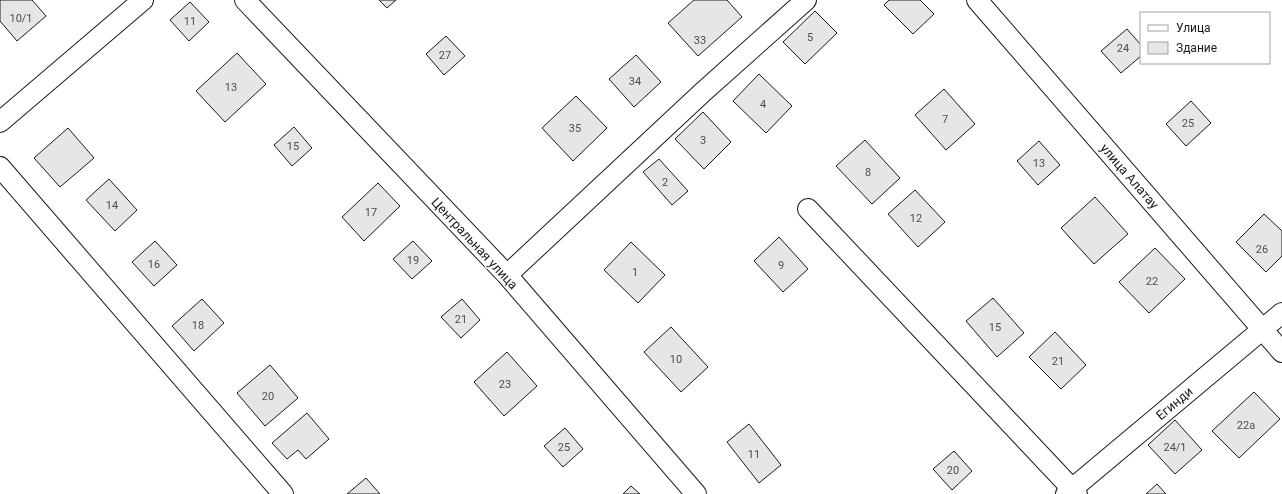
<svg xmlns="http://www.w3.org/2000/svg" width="1282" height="494" viewBox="0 0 1282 494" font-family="Roboto,sans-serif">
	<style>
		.building { fill: #e6e6e6; stroke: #1a1a1a }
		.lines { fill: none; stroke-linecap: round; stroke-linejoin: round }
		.street-casing { stroke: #1a1a1a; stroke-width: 22 }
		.street { stroke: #fff; stroke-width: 20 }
		.labels { text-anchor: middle; stroke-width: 3; stroke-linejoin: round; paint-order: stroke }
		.number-label { font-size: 11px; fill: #4d4d4d }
		.street-label { font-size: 13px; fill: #1a1a1a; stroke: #fff }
	</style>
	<rect width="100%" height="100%" fill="#fff"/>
	<path class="building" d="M0,0H32L46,16L17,41L0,21Z
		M379,0H396L387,8Z
		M694,0H727L742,17L698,56L668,23Z
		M889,0H920L934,14L913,34L884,5Z
		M190,2L209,22L189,41L170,20Z
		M815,11L837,33L805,64L783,42Z
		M1127,29L1141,45V56L1121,73L1101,51Z
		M446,36L465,56L444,75L426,54Z
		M237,53L266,84L225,122L196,91Z
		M636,55L661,82L634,107L609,79Z
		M759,74L792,106L766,133L733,101Z
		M944,89L975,124L946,150L915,115Z
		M576,96L607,128L573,161L542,128Z
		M1191,101L1211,123L1186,146L1166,124Z
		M703,112L731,142L704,169L675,139Z
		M294,127L312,148L292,166L274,145Z
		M68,128L94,158L60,187L34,158Z
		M865,140L900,178L872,204L836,166Z
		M1039,141L1060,165L1038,185L1017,161Z
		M659,159L688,191L672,205L643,172Z
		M109,179L137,210L115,231L86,200Z
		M378,183L400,206L364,241L342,217Z
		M915,190L945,222L918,247L888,214Z
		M1095,197L1128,234L1094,264L1061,228Z
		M1264,214L1282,231V256L1266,272L1236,242Z
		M779,237L808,269L783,292L754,261Z
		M155,241L177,265L154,286L132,262Z
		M413,241L432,261L412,279L393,259Z
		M631,242L665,275L638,303L604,270Z
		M1155,248L1185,279L1149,313L1119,282Z
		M993,298L1024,333L997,357L966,321Z
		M202,299L224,323L194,351L172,326Z
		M462,299L480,320L461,338L441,317Z
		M671,327L708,367L681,392L644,352Z
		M1055,332L1086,365L1061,389L1029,357Z
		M507,352L537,386L504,416L474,382Z
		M270,365L298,398L265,426L237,393Z
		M1254,392L1280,419L1239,458L1212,431Z
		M307,413L329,439L306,459L298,450L287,459L272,443Z
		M1175,420L1202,450L1175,474L1148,445Z
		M749,424L781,465L759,483L727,442Z
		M565,428L583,449L563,467L544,446Z
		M954,451L972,471L952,490L933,469Z
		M366,478L380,494H347Z
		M1157,484L1166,494H1146Z
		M631,486L640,494H623Z"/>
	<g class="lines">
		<defs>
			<path id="street" d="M245,0L507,275L696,494
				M977,0L1282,352
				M0,122L143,0
				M0,167L283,494
				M808,209L1077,494
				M507,275L703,92L806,0
				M1066,494L1282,313"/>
		</defs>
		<use href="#street" class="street-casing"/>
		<use href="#street" class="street"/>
	</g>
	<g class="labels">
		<g class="number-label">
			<text x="21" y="22">10/1</text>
			<text x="190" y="25">11</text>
			<text x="810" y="41">5</text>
			<text x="700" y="44">33</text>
			<text x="1123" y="52">24</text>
			<text x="445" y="59">27</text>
			<text x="635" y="85">34</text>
			<text x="231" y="91">13</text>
			<text x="763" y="108">4</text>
			<text x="945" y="123">7</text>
			<text x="1188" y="127">25</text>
			<text x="575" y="132">35</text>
			<text x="703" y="144">3</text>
			<text x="293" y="150">15</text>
			<text x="1039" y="167">13</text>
			<text x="868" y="176">8</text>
			<text x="665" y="186">2</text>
			<text x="112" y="209">14</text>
			<text x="371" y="216">17</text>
			<text x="916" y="222">12</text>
			<text x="1262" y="253">26</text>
			<text x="413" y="264">19</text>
			<text x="154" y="268">16</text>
			<text x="781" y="269">9</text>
			<text x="635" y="276">1</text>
			<text x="1152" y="285">22</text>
			<text x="461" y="323">21</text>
			<text x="198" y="329">18</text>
			<text x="995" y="331">15</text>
			<text x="676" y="363">10</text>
			<text x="1058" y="365">21</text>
			<text x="505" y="388">23</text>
			<text x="268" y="400">20</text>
			<text x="1246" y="429">22а</text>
			<text x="564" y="451">25</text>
			<text x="1175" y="451">24/1</text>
			<text x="754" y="458">11</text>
			<text x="953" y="474">20</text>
		</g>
		<g class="street-label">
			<text transform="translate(1130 176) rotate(49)" y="5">улица Алатау</text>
			<text transform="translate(475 243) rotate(47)" y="5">Центральная улица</text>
			<text transform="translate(1174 403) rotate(-40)" y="5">Егинди</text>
		</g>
	</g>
	<rect x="1140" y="12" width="130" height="52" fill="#ffffff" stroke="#a3a3a3"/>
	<rect x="1148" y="25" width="20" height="6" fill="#ffffff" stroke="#a3a3a3"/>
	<text x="1176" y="32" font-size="12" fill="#1a1a1a">Улица</text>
	<rect x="1148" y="42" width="20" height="12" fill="#e6e6e6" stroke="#a3a3a3"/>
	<text x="1176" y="52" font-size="12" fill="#1a1a1a">Здание</text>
</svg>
